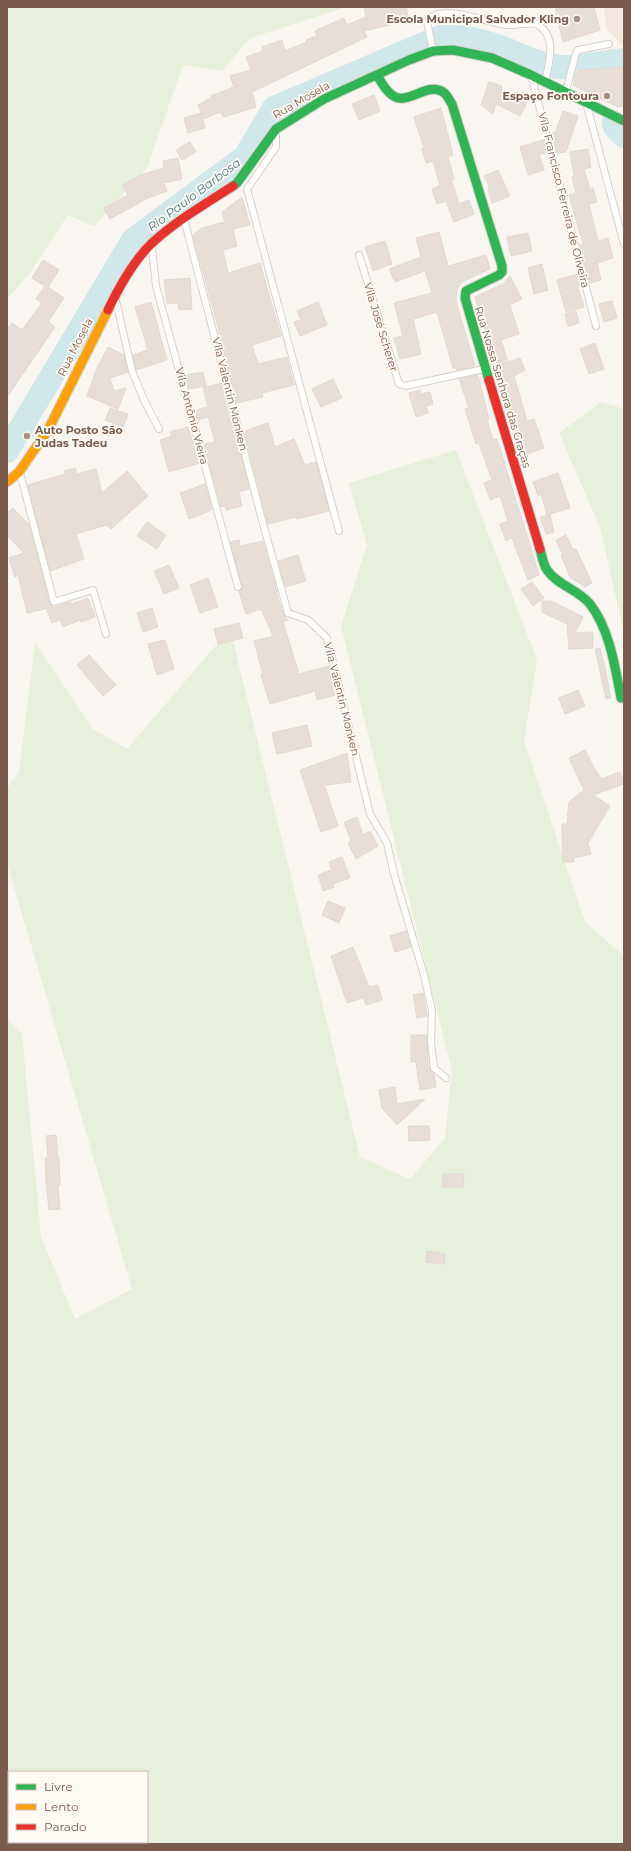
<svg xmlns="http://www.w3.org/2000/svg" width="631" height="1851" viewBox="0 0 631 1851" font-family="Montserrat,sans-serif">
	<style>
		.residential { fill: #f2e8de }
		.green { fill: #e7f0db; fill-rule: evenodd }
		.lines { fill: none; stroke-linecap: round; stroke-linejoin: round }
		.river { stroke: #d0e8ea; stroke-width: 24 }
		.building { fill: #e6ded7; stroke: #e2d8d2 }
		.lane-casing { stroke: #d7d1cb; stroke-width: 8 }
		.fast-casing { stroke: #d9d2cb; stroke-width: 11 }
		.slow-casing { stroke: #d9d2cb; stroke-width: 11 }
		.jam-casing { stroke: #d9d2cb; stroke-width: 11 }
		.lane { stroke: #fefefd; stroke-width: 6 }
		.fast { stroke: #30b455; stroke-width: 9 }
		.slow { stroke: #ff9f0a; stroke-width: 9 }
		.jam { stroke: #e5322d; stroke-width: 9 }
		.poi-dot { fill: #a69286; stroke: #fffaf3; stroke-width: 1.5 }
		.labels { text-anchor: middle; stroke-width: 3.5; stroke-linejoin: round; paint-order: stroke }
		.poi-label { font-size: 11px; font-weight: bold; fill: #7a5c4d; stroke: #fffaf3; text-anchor: end }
		.street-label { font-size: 11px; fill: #7a5c4d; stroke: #fffaf3 }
		.water-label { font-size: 12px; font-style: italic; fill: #437c86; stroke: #fffaf3 }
	</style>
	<rect width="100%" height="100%" fill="#f9f5f0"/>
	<path class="residential" d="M604,7H624V47L607,29Z"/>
	<path class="green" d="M7,7H346L250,38L222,71L183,65L147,168L94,226L68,215L29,274L7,299Z
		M601,402L624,409V634L600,527L559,433Z
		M456,450L537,660L524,741L585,922L624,956V1844H7V1019L22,1034L41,1237L75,1319L132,1289L7,863V788L19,772L35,643L93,729L127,749L230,629L360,1157L410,1179L445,1138L452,1071L341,626L367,545L349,483ZM9,1772H147V1842H9Z"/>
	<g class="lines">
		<path class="river" d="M614,123L615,127L624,136
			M7,451L133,240L245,157L274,108L440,37C460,36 478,39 497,46C518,53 537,65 560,67C578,68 606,62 624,60"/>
	</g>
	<path class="building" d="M364,7H406L409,20L364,31L367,37L252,92L256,107L224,117L220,112L204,119L198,105L211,98V96L234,87L230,76L251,70L246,57L263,51L262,47L282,40L285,51L307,42L306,40L317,36L315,31L344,18L347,25L366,17Z
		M555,7H594L600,30L563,42Z
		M624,67V106L618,107L573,85L578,70Z
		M489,82L502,86L501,89L527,102L520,116L496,104L493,114L481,105Z
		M374,95L380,111L359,120L352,104Z
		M441,108L453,155L448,157L454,179H451L459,204L469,200L474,214L454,222L446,201L437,204L432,189L440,186L433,161L426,163L422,149L424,148L414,117Z
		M563,111L578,116L566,152L556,153L551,133H555Z
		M201,113L205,128L188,133L184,118Z
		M543,140L547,153L539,154L544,170L528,175L520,147Z
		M190,142L196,152L182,160L176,150Z
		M588,149L591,167L584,169L590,189L593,188L597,202L589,204L598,241L608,238L613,258L597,263L601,280L590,283L580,245L583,244L569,195L576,193L572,177L574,176L570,152Z
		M178,158L182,179L164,183L167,191L148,198L110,219L104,208L128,195L123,185L140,175L164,168L163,161Z
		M498,170L510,196L492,203L488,188H490L484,176Z
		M242,197L250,225L233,229L237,246L223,250L228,273L260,263L281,336L252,345L258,364L287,357L294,385L262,393L263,397L236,403L218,327L193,235L202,228L225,222L222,212Z
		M439,232L448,266L486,255L490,269L462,282L457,289L456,301L475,366L457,370L456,368H453L437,312L413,319L421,354L400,359L394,338L403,336L394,303L432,293L425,271L395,282L389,269L421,257L416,238Z
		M528,233L532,251L511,256L507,237Z
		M385,241L392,264L373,271L365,247Z
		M43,260L59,270L48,287L64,298L48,322L55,327L7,397V330L12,323L22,330L42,303L36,299L45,286L32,278Z
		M542,264L548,290L534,294L528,268Z
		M578,274L581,286L578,287L584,307L566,312L557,280Z
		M510,276L522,299L510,305L519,334L501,340L508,362L520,358L525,370L514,376L527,421L534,419L544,448L524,455L513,424L503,382L495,358L493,359L475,297L503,284Z
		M190,278L192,309L179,310L178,303L167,304L164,280Z
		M612,301L617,318L604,322L599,304Z
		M151,302L167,360L136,370L133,355L148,350L135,307Z
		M318,302L327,325L300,336L294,322L301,320L297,311Z
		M576,311L579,323L568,326L565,314Z
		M595,343L604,369L589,374L580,349Z
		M108,347L124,355L128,372L110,378L114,391L126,388L118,409L87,396L97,368Z
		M203,372L206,386L189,389L185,375Z
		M478,375L489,419L487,420L493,440L497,439L539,575L528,580L512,538L506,541L500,524L508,521L500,496L490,500L484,483L492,480L479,443L476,444L465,409L469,408L459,379Z
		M333,379L342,398L321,407L312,389Z
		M222,383L249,489L239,492L242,506L226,510L225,506L221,507L204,444L215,442L208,417L197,420L195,410L208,407L203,388Z
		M420,390L421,394L430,392L433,404L426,406L428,413L416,417L409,393Z
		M110,408L128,414L123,427L105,420Z
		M268,423L275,447L294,439L305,465L316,462L329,511L297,519L296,517L268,524L244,431Z
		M188,427L200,463L169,472L160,440L172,436L170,432Z
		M75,468L77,474L96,469L102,493L127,471L148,496L111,529L107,525L76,534L84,559L50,571L28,485L65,474L64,471Z
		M558,473L570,508L547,515L541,494L538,496L533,482Z
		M205,484L212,510L189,519L180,493Z
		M13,508L29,525L50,603L53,607L27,613L18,575L15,577L9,558L24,553L7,535V513Z
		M550,515L554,532L546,534L540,517Z
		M147,522L166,535L157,549L137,536Z
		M566,535L573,550L576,549L592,583L585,587L570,577L561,555H563L556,540Z
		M239,540L240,546L263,541L277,592H276L284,615L288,620L283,622L299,674L329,666L336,695L317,700L315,691L270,704L261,675H263L254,641L273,636L261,609L246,614L239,591L242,586L230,542Z
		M298,555L306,581L285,587L278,561Z
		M169,565L179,588L164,594L154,571Z
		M208,578L218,607L200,613L190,585Z
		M532,582L544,598L533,606L521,589Z
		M88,598L95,617L81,622L80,620L63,627L60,620L52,623L47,610L70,602L71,604Z
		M542,601H551L583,617L575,633L593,632V648L569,649L567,624L542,612Z
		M152,608L158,627L143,632L137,613Z
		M239,623L243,638L218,644L214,629Z
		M165,640L174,669L157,675L148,644Z
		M600,648L604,663L611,698L606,699L595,649Z
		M89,655L116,685L103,696L77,665Z
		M578,690L585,706L565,714L559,698Z
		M307,725L312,746L277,754L272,733Z
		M585,750L595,770H596L601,779L620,772L624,784L593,795L610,806L588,843L591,854L574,858V862H563L562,824H567L569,802L584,790L569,758Z
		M347,753L351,782L324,785L338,826L321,832L300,770Z
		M357,817L363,835L370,831L378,846L356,859L348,843L351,841L344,822Z
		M342,857L350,878L333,884L334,887L323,891L318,875L332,870L329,862Z
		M328,901L345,908L339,923L322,915Z
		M406,931L411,947L395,952L390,936Z
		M353,947L369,987L378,985L382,1000L366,1005L363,998L347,1003L331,956Z
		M423,993L427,1016L417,1018L413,995Z
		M411,1035H427L428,1065L434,1074L436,1087L420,1090L416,1062H411Z
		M395,1087L397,1104L425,1099L397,1125L382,1108L379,1090Z
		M408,1126H429L430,1140L409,1141Z
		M56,1135L58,1158H59L60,1185H58L60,1209L49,1210L46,1181L45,1158H48L46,1136Z
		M443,1174H464L463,1187H443Z
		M427,1251L445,1254L444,1264L426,1262Z"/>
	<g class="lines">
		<defs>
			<path id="lane" d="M433,51L427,22C439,1 488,23 506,25C516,26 526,22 537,24C558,37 549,62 545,82
				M532,78L596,326
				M566,91L576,53L578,50L609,44
				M587,106L624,244
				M276,136V147L247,189L339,531
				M184,219L262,520L288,613L308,620L327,638L370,814L387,843L394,874L424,975L432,1011L431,1042L434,1068L446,1078
				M152,248L156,286L238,587
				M359,255L399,384L405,386L484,369
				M116,301L132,371L144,400L159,429
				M20,473L54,602L93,590L106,634"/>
			<path id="fast" d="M377,75C381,82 385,90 392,95C407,107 427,81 443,92C447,94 449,100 452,104L502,266V272L499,275L466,291L465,298L489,380
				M233,186L237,183L276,129L324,99L409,60L433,51L453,50L492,58L531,75L624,121
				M540,549C542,556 543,564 547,570C557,585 579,590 590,604C610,630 615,667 621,698"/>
			<path id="slow" d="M7,482L19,472L48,430L108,310"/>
			<path id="jam" d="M108,310C119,287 133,261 152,243C176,221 205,204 233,186
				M489,380L540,549"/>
		</defs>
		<use href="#lane" class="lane-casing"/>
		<use href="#fast" class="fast-casing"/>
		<use href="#slow" class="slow-casing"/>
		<use href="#jam" class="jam-casing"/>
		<use href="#lane" class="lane"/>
		<use href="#fast" class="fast"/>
		<use href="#slow" class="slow"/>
		<use href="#jam" class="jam"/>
	</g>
	<g class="poi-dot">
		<circle cx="577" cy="19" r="4"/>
		<circle cx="607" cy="96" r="4"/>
		<circle cx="27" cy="436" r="4"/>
	</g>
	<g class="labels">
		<g class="poi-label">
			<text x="569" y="23">Escola Municipal Salvador Kling</text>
			<text x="599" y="100">Espaço Fontoura</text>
			<text x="35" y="434" text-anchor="start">Auto Posto São<tspan x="35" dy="13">Judas Tadeu</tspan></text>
		</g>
		<g class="street-label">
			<text transform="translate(301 100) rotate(-30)" y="4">Rua Mosela</text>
			<text transform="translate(564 200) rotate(76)" y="4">Vila Francisco Ferreira de Oliveira</text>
			<text transform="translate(381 327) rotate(73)" y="4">Vila José Scherer</text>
			<text transform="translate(75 347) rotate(-63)" y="4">Rua Mosela</text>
			<text transform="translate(503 387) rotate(73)" y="4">Rua Nossa Senhora das Graças</text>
			<text transform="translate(230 394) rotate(76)" y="4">Vila Valentin Monken</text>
			<text transform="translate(192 416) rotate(75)" y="4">Vila Antônio Vieira</text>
			<text transform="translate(342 699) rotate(76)" y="4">Vila Valentin Monken</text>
		</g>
		<g class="water-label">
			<text transform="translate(194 195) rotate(-37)" y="4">Rio Paulo Barbosa</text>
		</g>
	</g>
	<rect width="631" height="1851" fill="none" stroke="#7a5c4d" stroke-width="16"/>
	<rect x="8" y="1771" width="140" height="72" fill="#fffaf3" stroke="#cabbb1"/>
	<rect x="16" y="1784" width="20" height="6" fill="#30b455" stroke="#cabbb1"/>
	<text x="44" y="1791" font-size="12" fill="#7a5c4d">Livre</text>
	<rect x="16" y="1804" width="20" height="6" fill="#ff9f0a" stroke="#cabbb1"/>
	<text x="44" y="1811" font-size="12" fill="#7a5c4d">Lento</text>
	<rect x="16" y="1824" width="20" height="6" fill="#e5322d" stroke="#cabbb1"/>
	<text x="44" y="1831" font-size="12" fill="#7a5c4d">Parado</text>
</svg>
